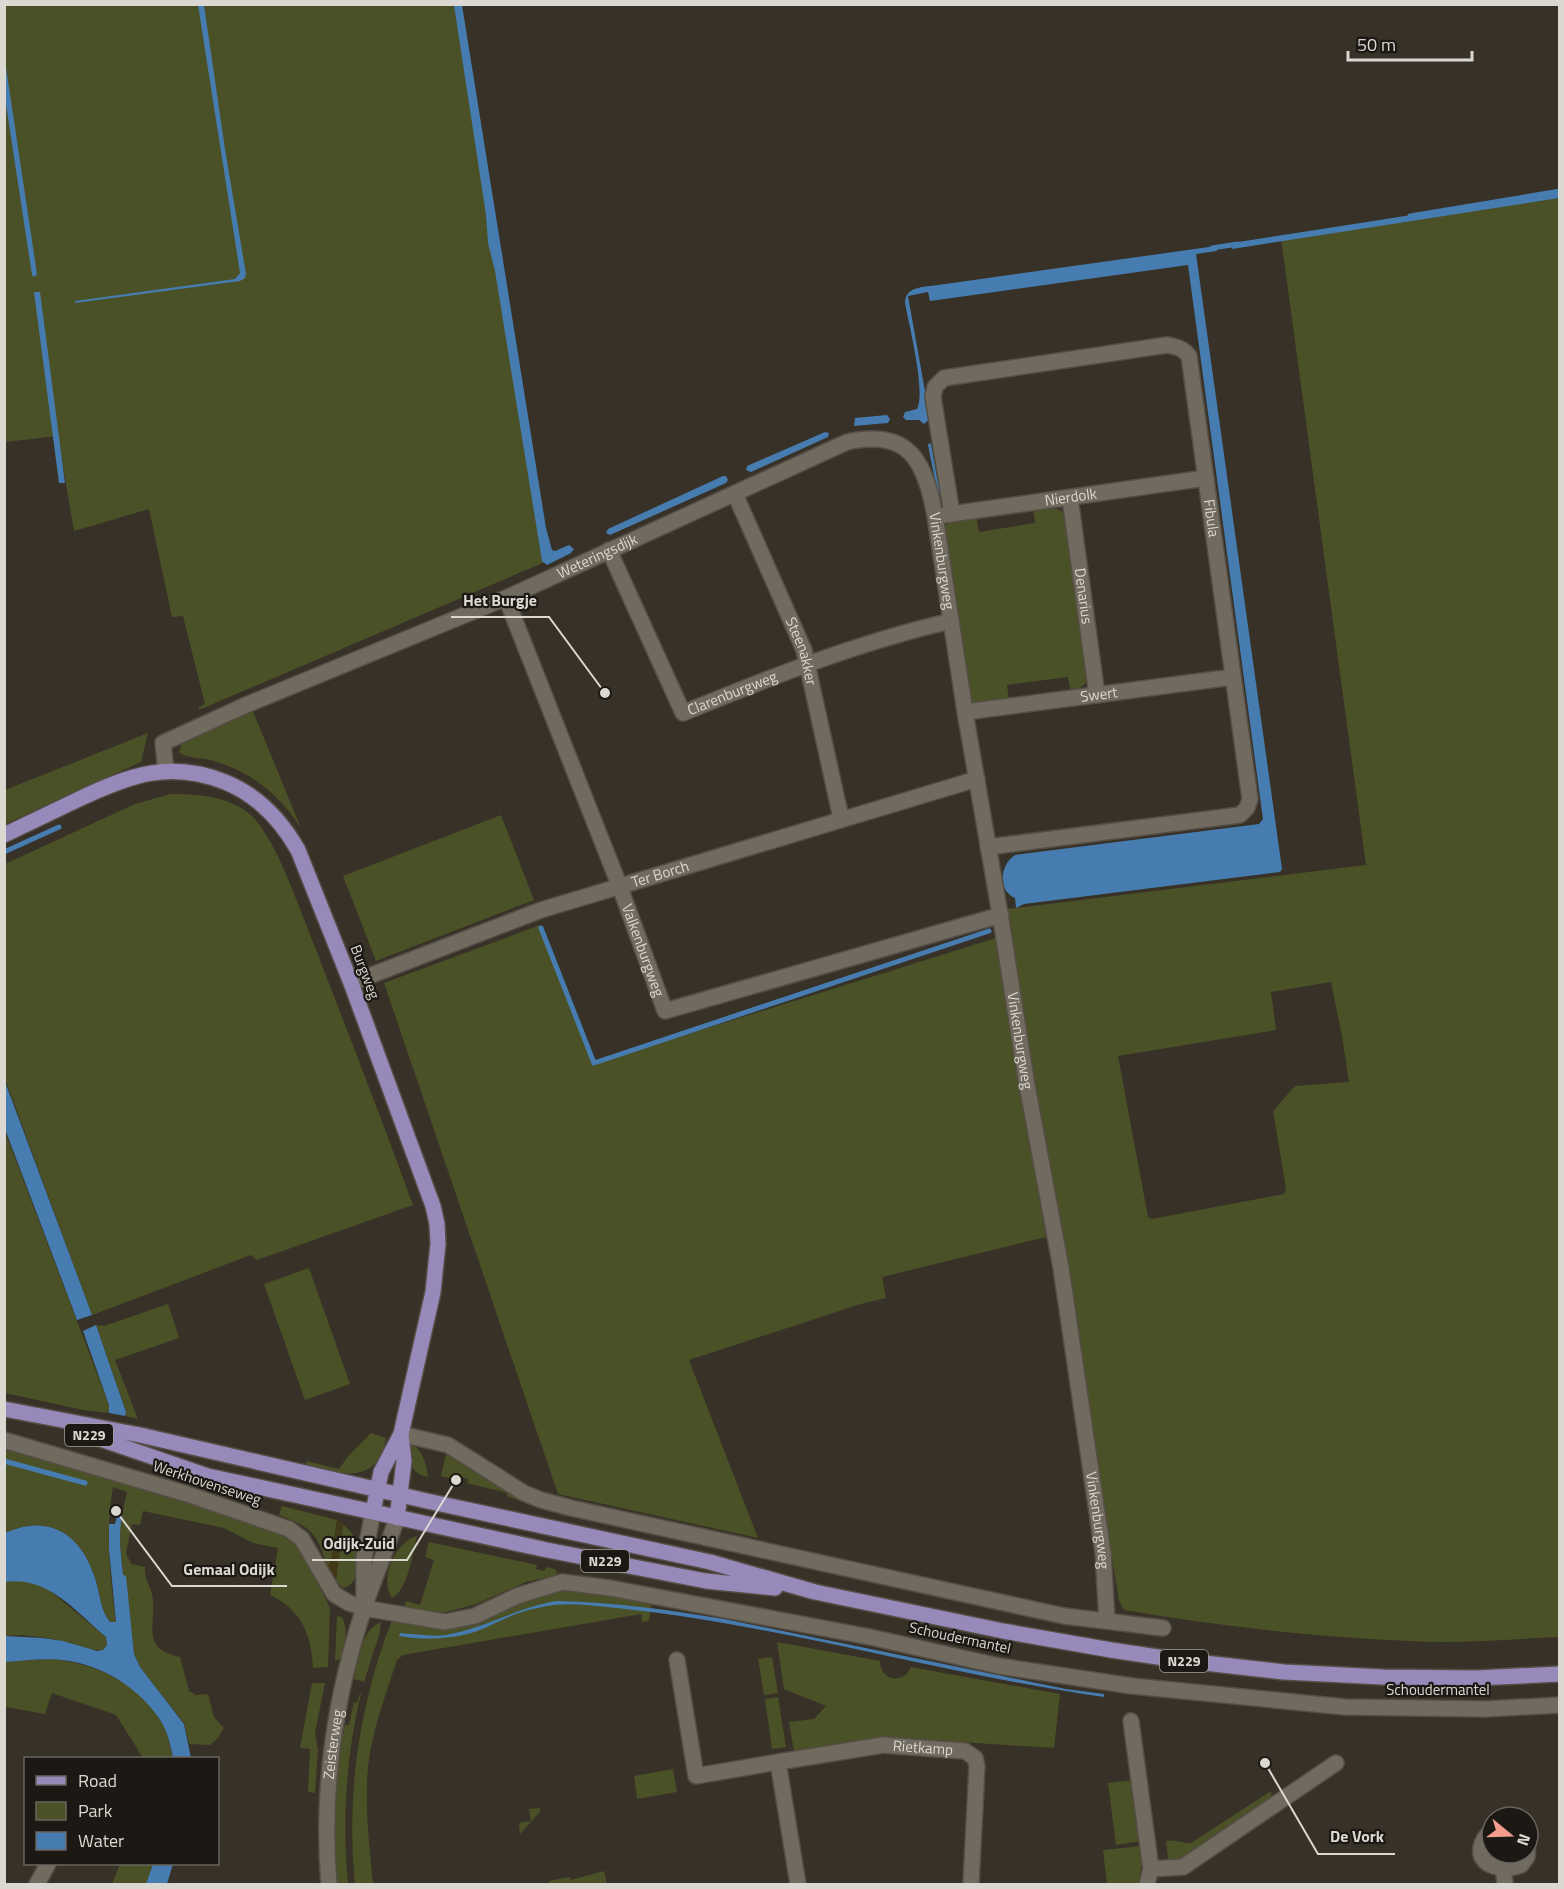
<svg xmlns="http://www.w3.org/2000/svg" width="1564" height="1889" viewBox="0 0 1564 1889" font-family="'Titillium Web',sans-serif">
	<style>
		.green { fill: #4b5126; fill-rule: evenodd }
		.sand { fill: #423919 }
		.water { fill: #467caf }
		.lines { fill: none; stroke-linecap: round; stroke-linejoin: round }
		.stream { stroke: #467caf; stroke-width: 5 }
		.minor-casing { stroke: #544e46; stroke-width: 18 }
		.major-casing { stroke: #544e46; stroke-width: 18 }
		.minor { stroke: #716a5f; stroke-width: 15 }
		.major { stroke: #9789ba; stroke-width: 15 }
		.labels { text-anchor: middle; stroke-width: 4.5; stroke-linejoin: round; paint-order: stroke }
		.shield { fill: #1c1915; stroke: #a29e99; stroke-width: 1.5 }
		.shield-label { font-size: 14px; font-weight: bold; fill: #dbd7d1 }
		.street-label { font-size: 15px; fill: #dbd7d1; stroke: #1c1915 }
		.leader { fill: none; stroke: #dbd7d1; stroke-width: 2 }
		.callout-dot { fill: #dbd7d1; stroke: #1c1915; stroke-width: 2 }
		.callout-label { font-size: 16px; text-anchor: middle; font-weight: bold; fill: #dbd7d1; stroke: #1c1915; stroke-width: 4.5; stroke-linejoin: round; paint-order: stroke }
	</style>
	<rect width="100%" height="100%" fill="#373127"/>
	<path class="green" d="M4,5H459L545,562L199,710V707L205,704L183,616L172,617L149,509L74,531L58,436L5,442Z
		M1559,191V1637C1510,1639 1459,1644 1409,1641C1314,1637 1218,1626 1124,1610L1119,1601L1007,909L1366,865L1281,238ZM1331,982L1342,1036L1349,1082L1295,1086L1273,1111L1286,1189L1284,1194L1152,1219L1148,1217L1118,1056L1276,1030L1271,992Z
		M1049,506L1062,511L1067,520L1088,678L1084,685L1071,693L1068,677L1007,685L1009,700L970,704L942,530C950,518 963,518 976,516L979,532L1035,523L1033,508Z
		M252,709L301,828C277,793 251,771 210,760C199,757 187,759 179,752L182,744L192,738Z
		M148,733L141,762L5,824V790Z
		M171,794C198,794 230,796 252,816C277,841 299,908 313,942C347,1030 381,1117 413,1205L257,1260L251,1255L92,1315L5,1079V864L135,804Z
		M501,815L534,900L376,961L343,876Z
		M540,925L592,1064L996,938L1046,1237L882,1277L886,1298L861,1304L689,1360L758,1538L558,1494L384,983Z
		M4,1129L109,1405V1413L83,1410L5,1393Z
		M309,1268L350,1384L305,1400L264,1284Z
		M168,1304L179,1338L115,1360L138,1419L125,1416L126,1411L96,1325L104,1326Z
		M371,1433L386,1438C377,1486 341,1474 305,1466L307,1461L339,1469L349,1455Z
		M411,1445C422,1448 427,1465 428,1477C410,1473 410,1463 409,1447Z
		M4,1448L163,1494L278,1533L290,1540L304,1555L328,1604L330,1608L328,1667L313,1668C312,1636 301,1609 270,1595L278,1548L253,1543L224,1528L143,1511L140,1525L132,1524L126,1553L131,1564L145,1567C144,1577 149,1584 152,1594C158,1623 138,1649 180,1657L189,1691L196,1695L208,1694L214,1717L224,1728L218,1738L210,1745L189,1744L184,1723L140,1667L134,1654L125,1576H123L119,1529L127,1492L113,1487C105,1532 110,1577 116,1622H110C100,1610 100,1593 95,1578C81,1534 49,1513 5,1533Z
		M447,1450L537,1503L536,1507L507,1496V1493L467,1483L468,1479L459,1476L457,1480L441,1476Z
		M282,1506L337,1520L331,1560L329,1564H326C318,1532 308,1526 279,1515Z
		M343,1524C349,1530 355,1535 357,1543C361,1557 360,1586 342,1588L336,1580Z
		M417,1536C413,1552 408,1590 392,1598C379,1579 395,1542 417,1536Z
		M429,1542L537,1565L536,1569L545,1571L546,1567L555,1569L558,1575L526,1582L476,1604L443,1613L404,1608L406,1601L420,1605L434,1560L425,1557Z
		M18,1580L44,1586L106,1637L107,1645L103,1650C90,1652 75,1643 62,1641C44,1637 22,1634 5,1636V1582Z
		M562,1590H579L652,1600L649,1621L642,1622L641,1614L403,1655L397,1660C384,1700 367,1743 367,1787C366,1819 370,1852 373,1884H355C346,1794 359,1705 392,1620L496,1612L548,1592Z
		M337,1616L342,1617C348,1630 346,1645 342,1658L335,1661Z
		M381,1622L380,1632L364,1682L354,1679C358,1660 361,1630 381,1622Z
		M777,1642L880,1661C880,1681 904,1685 911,1667L1060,1694L1054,1748L883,1737L794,1751L789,1722L814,1719L826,1706L784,1689Z
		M772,1657L778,1693L764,1695L758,1659Z
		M49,1659C94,1662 139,1683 162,1723C168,1734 170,1747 173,1758H143L116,1715L52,1693L45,1714L5,1707L4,1662Z
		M312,1683H325L315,1733L318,1750L315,1793L308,1792L310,1749L300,1748Z
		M360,1693H361C346,1757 342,1819 348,1884H338C332,1831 334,1777 345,1725H349L354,1702L357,1703Z
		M778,1697L786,1747L772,1749L765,1699Z
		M673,1769L677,1792L637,1799L634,1776Z
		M1133,1780L1142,1841L1116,1845L1108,1783Z
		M1271,1791L1272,1799L1191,1857L1175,1862L1168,1859L1166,1841C1175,1839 1181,1843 1191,1843Z
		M540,1808V1812L520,1834L519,1823L531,1821L529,1809Z
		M1142,1846L1143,1859L1138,1884H1107L1103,1850Z
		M120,1864H153L146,1884H112Z
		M604,1871L607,1884H550L549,1881L570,1877L571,1880Z"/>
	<path class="sand" d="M337,1520L343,1524L336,1580L326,1564H329L331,1560Z"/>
	<path class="water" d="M198,5H204L225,149L246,274L245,278L240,281L75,303V301L235,279L240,273Z
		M454,5H462L546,528L552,550L555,551L569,545L574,549L571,553L547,565L542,561L495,271L488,243L486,215Z
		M4,54L37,274L34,277L32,275L5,98Z
		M1559,192V198L1232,249V243Z
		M1216,246L1217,251L1196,254L1282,869L1280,872L1024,904L1016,908L1015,898C997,890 1000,865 1015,855L1259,824L1263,819L1188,265L930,301L928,292L908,296L930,419L924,424L919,420H906L903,417L905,412L917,409C926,392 909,325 905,303C905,286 925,287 938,285Z
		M34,292H40L65,483H59Z
		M887,415L890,419L888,423L854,426L855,418Z
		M825,432L829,433L828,437L751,472L746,470L747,466Z
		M929,443L931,444L940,494L938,495L928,445Z
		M723,476H726L728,480L726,483L610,535L606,533L608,529Z
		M4,1079L85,1296L92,1315L77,1320L5,1129Z
		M96,1325L126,1412L125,1416L109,1413V1405L83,1331Z
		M117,1515L122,1516C118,1536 121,1555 123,1575L126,1576L134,1654L140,1667L184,1724L191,1758H173C171,1747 168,1734 162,1723C143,1691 106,1667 69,1661C48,1657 25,1661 5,1662V1636L43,1638L63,1641L97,1651L103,1650L107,1645L106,1637C75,1611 48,1576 5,1582V1533C49,1513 81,1534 95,1578C100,1593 100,1610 110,1622H116L109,1550V1524H115Z
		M557,1601C613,1602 669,1610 724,1619L1066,1689L1104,1694V1697C934,1673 768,1621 596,1606C577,1604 557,1603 538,1608C520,1611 504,1619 487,1627C462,1639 426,1641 399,1636L400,1633C415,1634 432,1637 446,1635C485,1628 518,1607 557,1601Z
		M153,1864H173L167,1884H146Z"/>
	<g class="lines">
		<path class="stream" d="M1410,216L1560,191
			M1212,248L1238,244
			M4,852L59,827
			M541,928L594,1063L989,931
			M4,1461L85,1483"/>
		<defs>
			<g id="minor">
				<path id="s1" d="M735,494L804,650L841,818"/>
				<path id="s2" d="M1070,498L1097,695"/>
				<path id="s3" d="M952,514L933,397L935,387L944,378L1167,345C1177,347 1183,348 1189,356L1250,799L1247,808L1240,815L988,847"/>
				<path id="s4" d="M944,515L1206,478"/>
				<path id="s5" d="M609,550L683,713C771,677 859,642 951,621"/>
				<path id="s6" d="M506,598L620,887L665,1011L1001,915"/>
				<path id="s7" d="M965,712L1233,677"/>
				<path id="s8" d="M166,771L163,743L246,705L506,598L847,442C910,428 925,462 935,516L965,712L1001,920L1027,1085L1061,1268L1103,1553L1107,1621"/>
				<path id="s9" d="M351,983L541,910L977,779"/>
				<path d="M401,1434L448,1445L524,1493L541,1500L571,1508L1064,1616L1163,1628"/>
				<path d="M4,1440L187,1494L289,1529L302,1539L334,1594L349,1603L364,1608L445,1622L475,1616L517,1596L562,1582L610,1588L870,1637L999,1666L1132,1686L1345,1707L1485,1709L1560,1705"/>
				<path d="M364,1599V1558L373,1512"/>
				<path d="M677,1660L696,1776L778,1762"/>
				<path d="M1131,1721L1151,1869"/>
				<path d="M1492,1834L1487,1835C1467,1862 1498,1874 1521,1865L1527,1857L1528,1839"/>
				<path d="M1503,1868L1505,1884"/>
				<path d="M37,1884L48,1864"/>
				<path id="s10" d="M329,1884C321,1791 335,1697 364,1608C374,1578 387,1548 397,1518"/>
				<path id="s11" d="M798,1884L778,1762L883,1745L965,1751L975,1758L977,1766L971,1884"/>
				<path d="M1147,1884L1151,1869L1183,1867L1336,1763"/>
			</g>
			<path id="major" d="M4,835C29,823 54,811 79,799C130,775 170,760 225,782C257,795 281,820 298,850L351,983L433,1206L437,1224L438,1244L433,1292L401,1434L381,1472L373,1512
				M4,1409L140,1435L427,1501L710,1562L815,1592L1003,1631L1111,1650L1178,1660L1284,1672L1383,1677L1476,1678L1560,1674
				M80,1432L208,1476L547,1550L706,1581L775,1588
				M397,1518L404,1461L401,1434"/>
		</defs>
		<use href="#minor" class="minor-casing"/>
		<use href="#major" class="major-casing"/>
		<use href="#minor" class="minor"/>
		<use href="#major" class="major"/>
	</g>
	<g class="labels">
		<g class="shield">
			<rect x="65" y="1424" width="48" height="22" rx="4.5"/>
			<rect x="581" y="1550" width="48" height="22" rx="4.5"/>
			<rect x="1160" y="1650" width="48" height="22" rx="4.5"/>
		</g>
		<g class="shield-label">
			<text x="89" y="1440">N229</text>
			<text x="605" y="1566">N229</text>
			<text x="1184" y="1666">N229</text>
		</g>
		<g class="street-label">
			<text dy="5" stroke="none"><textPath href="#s4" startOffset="128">Nierdolk</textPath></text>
			<text dy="5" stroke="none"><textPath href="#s3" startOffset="556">Fibula</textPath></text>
			<text dy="5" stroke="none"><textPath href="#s8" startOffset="501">Weteringsdijk</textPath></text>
			<text dy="5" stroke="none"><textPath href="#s8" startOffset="957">Vinkenburgweg</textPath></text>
			<text dy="5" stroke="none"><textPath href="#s2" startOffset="99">Denarius</textPath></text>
			<text dy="5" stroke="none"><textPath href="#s1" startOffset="171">Steenakker</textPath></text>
			<text dy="5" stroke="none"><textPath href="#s5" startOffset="232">Clarenburgweg</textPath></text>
			<text dy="5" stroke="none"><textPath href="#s7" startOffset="135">Swert</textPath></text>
			<text dy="5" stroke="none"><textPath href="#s9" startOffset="328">Ter Borch</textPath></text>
			<text dy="5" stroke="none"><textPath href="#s6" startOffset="378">Valkenburgweg</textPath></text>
			<text transform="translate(365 972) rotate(69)" y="5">Burgweg</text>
			<text dy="5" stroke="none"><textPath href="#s8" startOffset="1443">Vinkenburgweg</textPath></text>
			<text transform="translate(207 1483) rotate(18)" y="5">Werkhovenseweg</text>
			<text dy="5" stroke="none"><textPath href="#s8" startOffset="1929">Vinkenburgweg</textPath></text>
			<text transform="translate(960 1638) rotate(12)" y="5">Schoudermantel</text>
			<text x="1438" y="1695">Schoudermantel</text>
			<text dy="5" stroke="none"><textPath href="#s10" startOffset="140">Zeisterweg</textPath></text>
			<text dy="5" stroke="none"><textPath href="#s11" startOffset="270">Rietkamp</textPath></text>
		</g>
	</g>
	<path class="leader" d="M605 693L549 617H451M456 1480L407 1560H312M116 1511L172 1586H287M1265 1763L1318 1854H1395"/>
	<g class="callout-dot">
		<circle cx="605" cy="693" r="6"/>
		<circle cx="456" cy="1480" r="6"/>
		<circle cx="116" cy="1511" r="6"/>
		<circle cx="1265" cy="1763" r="6"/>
	</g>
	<g class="callout-label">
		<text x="500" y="606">Het Burgje</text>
		<text x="359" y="1549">Odijk-Zuid</text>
		<text x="229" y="1575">Gemaal Odijk</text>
		<text x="1357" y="1842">De Vork</text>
	</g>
	<rect width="1564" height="1889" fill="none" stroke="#dbd7d1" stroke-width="12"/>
	<rect x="24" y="1757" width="195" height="108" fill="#1c1915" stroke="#686560" stroke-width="1.5"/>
	<rect x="36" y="1776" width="30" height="9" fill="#9789ba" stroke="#686560" stroke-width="1.5"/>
	<text x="78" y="1787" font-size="18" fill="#dbd7d1">Road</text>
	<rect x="36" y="1802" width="30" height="18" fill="#4b5126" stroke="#686560" stroke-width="1.5"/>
	<text x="78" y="1817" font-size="18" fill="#dbd7d1">Park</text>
	<rect x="36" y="1832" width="30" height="18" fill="#467caf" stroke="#686560" stroke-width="1.5"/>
	<text x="78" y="1847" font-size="18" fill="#dbd7d1">Water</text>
	<g transform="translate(1510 1835) rotate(109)"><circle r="28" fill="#1c1915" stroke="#686560" stroke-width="1.5"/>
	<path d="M0-4.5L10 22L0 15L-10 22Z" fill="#f49d8d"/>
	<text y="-9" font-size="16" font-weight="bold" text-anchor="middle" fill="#dbd7d1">N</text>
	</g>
	<path d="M1348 51v9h124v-9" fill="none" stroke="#dbd7d1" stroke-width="3"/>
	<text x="1357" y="51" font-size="18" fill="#dbd7d1" stroke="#1c1915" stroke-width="4.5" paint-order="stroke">50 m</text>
</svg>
